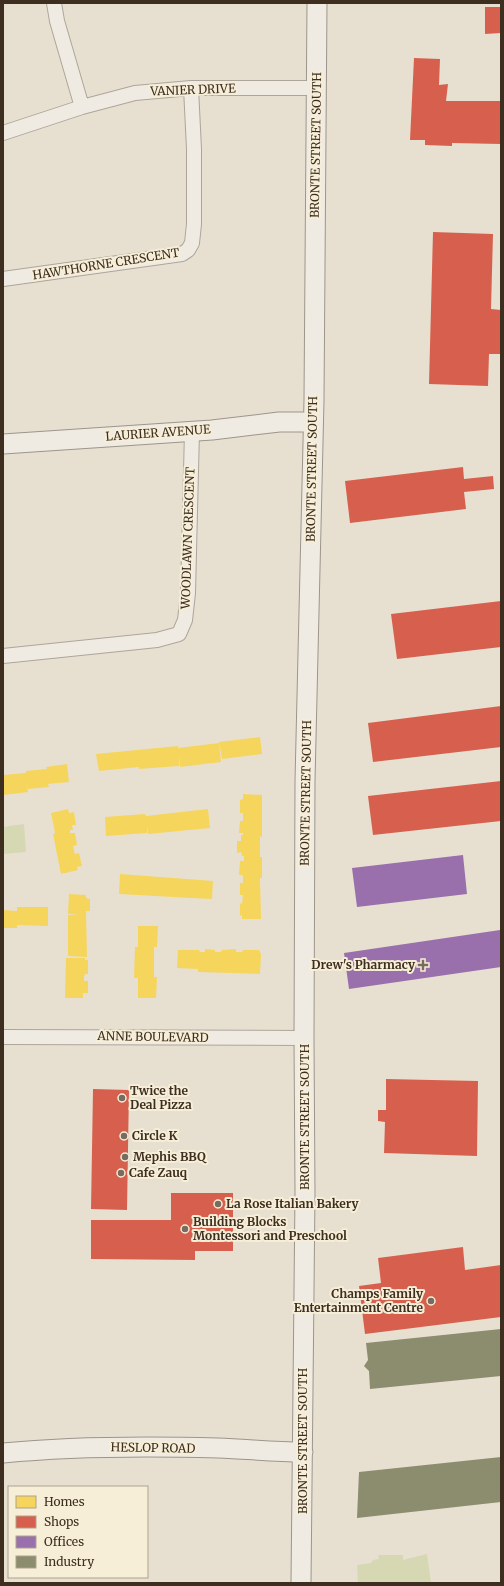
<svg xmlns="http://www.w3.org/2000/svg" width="504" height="1586" viewBox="0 0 504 1586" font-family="Merriweather,serif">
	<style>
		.green { fill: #d6d7b3 }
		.homes { fill: #f6d55c }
		.shops { fill: #d6604d }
		.offices { fill: #9970ab }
		.industry { fill: #8c8c6e }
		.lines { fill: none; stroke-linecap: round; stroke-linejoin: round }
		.street-casing { stroke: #ada599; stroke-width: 16 }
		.secondary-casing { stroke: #9c958a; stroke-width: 21 }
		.street { stroke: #efebe3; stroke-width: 14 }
		.secondary { stroke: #efebe3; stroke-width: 19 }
		.poi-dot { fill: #786c5e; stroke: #f7eed8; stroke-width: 1.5 }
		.labels { text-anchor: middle; stroke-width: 4; stroke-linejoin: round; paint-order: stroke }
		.street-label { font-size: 12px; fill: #3d2e20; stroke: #f7eed8 }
		.poi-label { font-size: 12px; font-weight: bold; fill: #3d2e20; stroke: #f7eed8; text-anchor: start }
	</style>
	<rect width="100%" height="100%" fill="#e7e0d1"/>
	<path class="green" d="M24,824L26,852L3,854V827Z
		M427,1554L431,1583H358L357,1565L371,1563L373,1560L379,1559L378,1555H403V1560Z"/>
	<path class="homes" d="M260,737L262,754L222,759L219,742Z
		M219,743L221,762L180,767L179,755V766L139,769V767L99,771L96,754L178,746V748Z
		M67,764L69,782L48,784L49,787L28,789L27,784L28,792L3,795V775L26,773V771L47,769L46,767Z
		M243,794L262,795V837L260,836V857H262V878H260L261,919H242V915L240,916V903L242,904L243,895H240V883H243V875H239L240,861H244V856H242L241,852L237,853V841H241V835H243V833H239L240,821H243V813H240V800L243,799Z
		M68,809L69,813L74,812L76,825H72L73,830H70V833H75L77,845L73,846L74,851L75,854L79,853L82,866L77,867L78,870L61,874L53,834L55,833L51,813Z
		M208,809L210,828L148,834L147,826V833L106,836L105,817L145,814L146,816Z
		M120,874L213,881L212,899L191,898V890V898L119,894Z
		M69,894L86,895V898L90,899V911H86L87,957L68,956V915H79L68,914Z
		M17,907H48V926L17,925V928H3V910L17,911Z
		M138,926H158L157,947H154V977H157L156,998H138V978H134L135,947H138Z
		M205,949L215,950V952H221L222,950L236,949V952H242L243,950H259L261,954L260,974L198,972V969L177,968L178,950H199L200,952H205Z
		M66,958H85V960H88V974H85L84,977V981H88V993H83V998H65Z"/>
	<path class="shops" d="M485,7H501V33L485,34Z
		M414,58L440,59L439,85L448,84L446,101H501V144L452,143V146L425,145V140H410Z
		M433,232L493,234L491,309L501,310V354H489L488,386L429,384Z
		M463,467L464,479L493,476L494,489L464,492L466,509L350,523L345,481Z
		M501,601V647L397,659L391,614Z
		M501,706V747L373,762L368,723Z
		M501,781V821L373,835L368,796Z
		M386,1079L478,1081L477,1156L384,1153L385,1122L378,1121V1110H386Z
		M93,1089L129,1090L127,1210L91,1209Z
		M171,1193H233V1251H195V1260L91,1259V1220H171Z
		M463,1247L465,1270L501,1265V1317L365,1334L359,1286L381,1283L378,1258Z"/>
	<path class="offices" d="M463,855L467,894L357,907L352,868Z
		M500,930L501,967L349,989L344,953Z"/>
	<path class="industry" d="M501,1329V1376L370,1389L369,1371L364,1366L368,1360L366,1343Z
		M501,1457V1502L357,1518L359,1472Z"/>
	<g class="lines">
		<defs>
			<path id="street" d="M54,3L57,21L82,107
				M3,133L82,107L135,93L191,88H316
				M3,279L182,254L188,250L192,243L194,224V149L191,88
				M3,656L157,640L179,634L185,620L188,593L192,431
				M3,1037L304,1038"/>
			<path id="secondary" d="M3,444L212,430L279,422H313
				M3,1453C74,1446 147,1446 218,1448C247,1449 275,1452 303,1452
				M301,1583L305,1193L304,1038L305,781L314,400L317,3"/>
		</defs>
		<use href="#street" class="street-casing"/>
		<use href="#secondary" class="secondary-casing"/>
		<use href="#street" class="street"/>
		<use href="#secondary" class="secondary"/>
	</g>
	<g class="poi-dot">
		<path d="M421 959h4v4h4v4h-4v4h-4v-4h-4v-4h4z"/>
		<circle cx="122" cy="1098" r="4"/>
		<circle cx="124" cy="1136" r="4"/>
		<circle cx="125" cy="1157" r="4"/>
		<circle cx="121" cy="1173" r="4"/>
		<circle cx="218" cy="1204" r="4"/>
		<circle cx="185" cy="1229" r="4"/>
		<circle cx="431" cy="1301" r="4"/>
	</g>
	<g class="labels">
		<g class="street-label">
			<text transform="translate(193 90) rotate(-2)" y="4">VANIER DRIVE</text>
			<text transform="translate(316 145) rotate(-89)" y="4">BRONTE STREET SOUTH</text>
			<text transform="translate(106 264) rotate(-9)" y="4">HAWTHORNE CRESCENT</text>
			<text transform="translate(158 433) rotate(-4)" y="4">LAURIER AVENUE</text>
			<text transform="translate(312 469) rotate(-89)" y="4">BRONTE STREET SOUTH</text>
			<text transform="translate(188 538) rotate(-88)" y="4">WOODLAWN CRESCENT</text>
			<text transform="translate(306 793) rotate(-89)" y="4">BRONTE STREET SOUTH</text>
			<text transform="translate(153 1037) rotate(1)" y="4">ANNE BOULEVARD</text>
			<text transform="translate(305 1117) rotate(-90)" y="4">BRONTE STREET SOUTH</text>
			<text transform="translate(303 1441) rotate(-90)" y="4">BRONTE STREET SOUTH</text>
			<text transform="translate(153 1448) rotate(1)" y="4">HESLOP ROAD</text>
		</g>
		<g class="poi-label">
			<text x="415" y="969" text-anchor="end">Drew's Pharmacy</text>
			<text x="130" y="1095">Twice the<tspan x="130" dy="14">Deal Pizza</tspan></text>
			<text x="132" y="1140">Circle K</text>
			<text x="133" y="1161">Mephis BBQ</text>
			<text x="129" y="1177">Cafe Zauq</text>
			<text x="226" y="1208">La Rose Italian Bakery</text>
			<text x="193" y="1226">Building Blocks<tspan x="193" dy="14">Montessori and Preschool</tspan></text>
			<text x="423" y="1298" text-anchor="end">Champs Family<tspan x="423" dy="14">Entertainment Centre</tspan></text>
		</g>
	</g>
	<rect width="504" height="1586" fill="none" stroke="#3d2e20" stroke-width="8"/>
	<rect x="8" y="1486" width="140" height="92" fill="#f7eed8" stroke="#ada18e"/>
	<rect x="16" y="1496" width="20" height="12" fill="#f6d55c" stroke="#ada18e"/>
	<text x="44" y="1506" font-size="12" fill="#3d2e20">Homes</text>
	<rect x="16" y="1516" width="20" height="12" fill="#d6604d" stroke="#ada18e"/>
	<text x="44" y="1526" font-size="12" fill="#3d2e20">Shops</text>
	<rect x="16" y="1536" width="20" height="12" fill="#9970ab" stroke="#ada18e"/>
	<text x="44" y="1546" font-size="12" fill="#3d2e20">Offices</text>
	<rect x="16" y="1556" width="20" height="12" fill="#8c8c6e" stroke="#ada18e"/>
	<text x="44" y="1566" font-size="12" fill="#3d2e20">Industry</text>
</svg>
